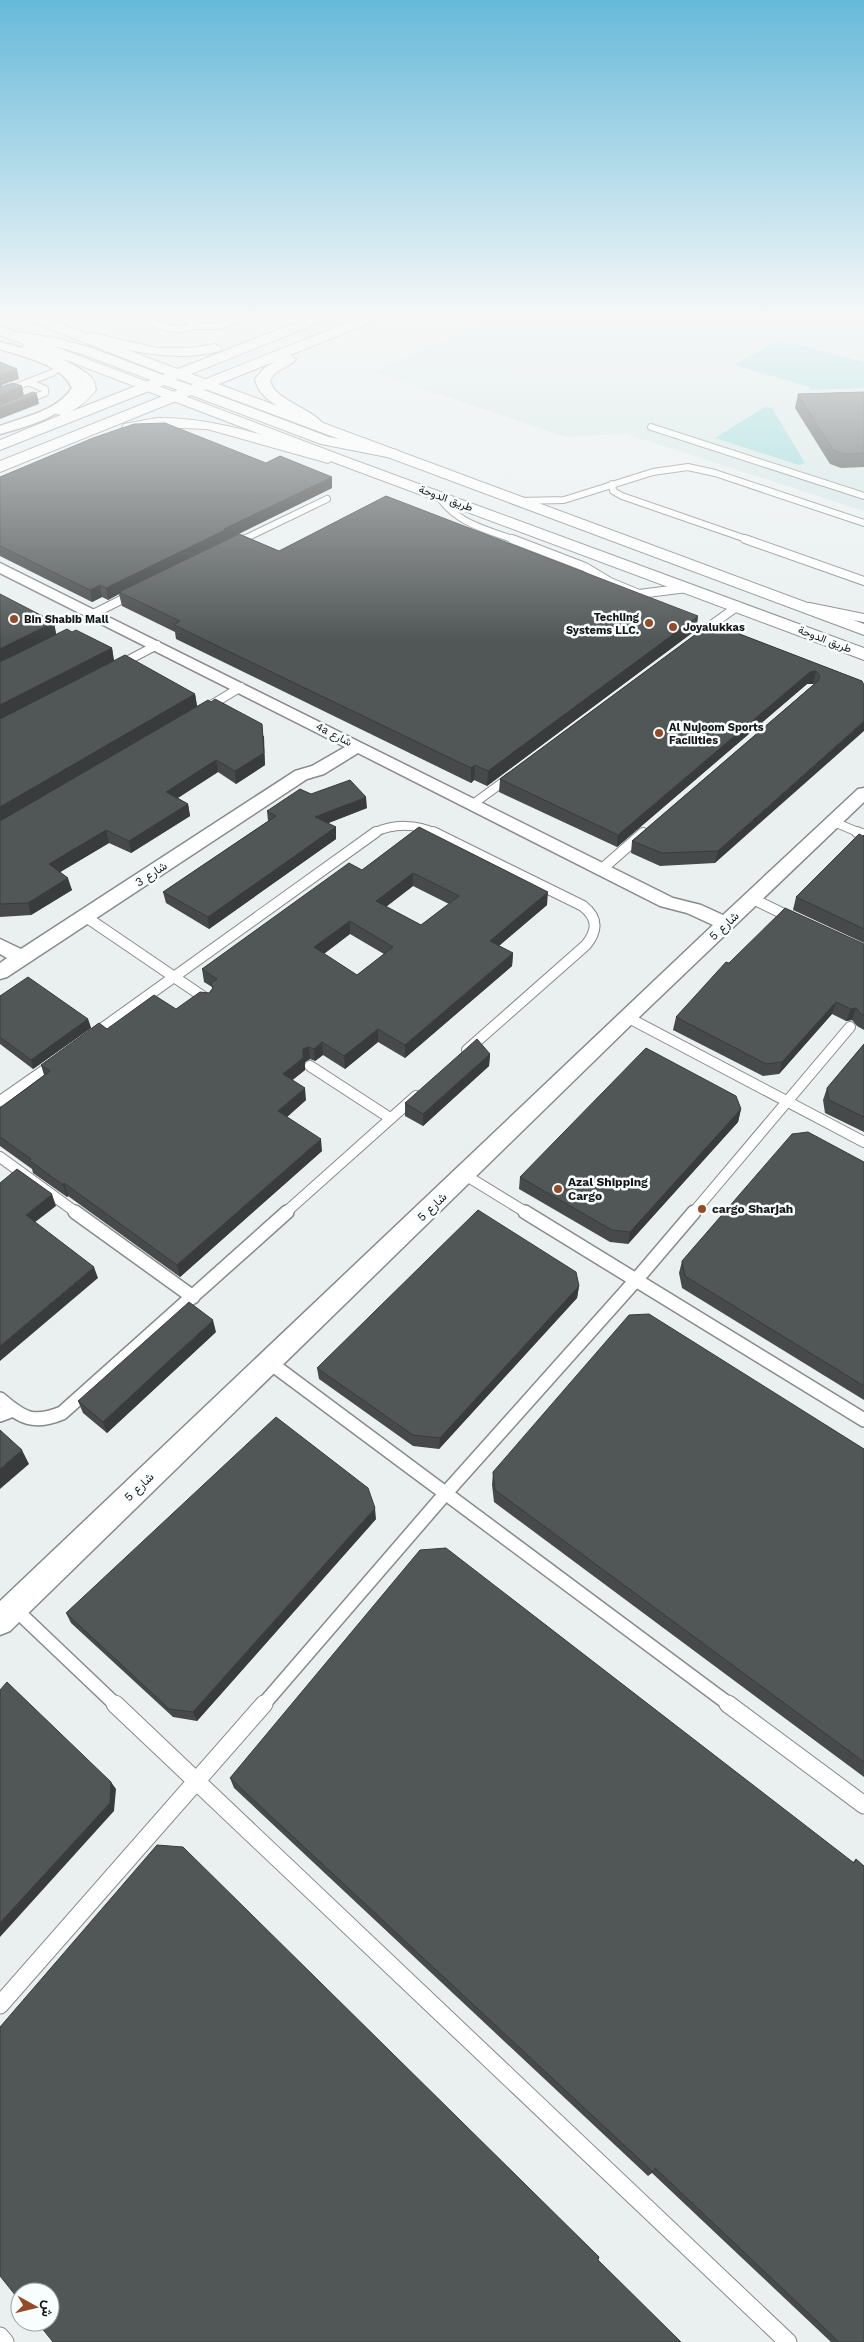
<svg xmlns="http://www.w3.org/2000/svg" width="864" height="2342" viewBox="0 0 864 2342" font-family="'Work Sans',Vazirmatn,sans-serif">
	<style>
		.built { fill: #d6e6e6 }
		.green { fill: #93d7d8 }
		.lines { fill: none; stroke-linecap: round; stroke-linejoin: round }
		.lane-far4-casing { stroke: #868b8b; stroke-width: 8 }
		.lane-far3-casing { stroke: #868b8b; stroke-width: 10 }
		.lane-far2-casing { stroke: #868b8b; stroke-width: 12 }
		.lane-far1-casing { stroke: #868b8b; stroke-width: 16 }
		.lane-casing { stroke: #868b8b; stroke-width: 19 }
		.street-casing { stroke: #868b8b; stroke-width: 3 }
		.secondary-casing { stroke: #868b8b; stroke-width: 2 }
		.primary-casing { stroke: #868b8b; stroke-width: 2 }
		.lane-far4 { stroke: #fff; stroke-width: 6 }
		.lane-far3 { stroke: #fff; stroke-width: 8 }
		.lane-far2 { stroke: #fff; stroke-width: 10 }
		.lane-far1 { stroke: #fff; stroke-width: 13 }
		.lane { stroke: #fff; stroke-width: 17 }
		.street { fill: #fff; fill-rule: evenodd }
		.secondary { fill: #fff; fill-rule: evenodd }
		.primary { fill: #fff; fill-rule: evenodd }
		.wall { fill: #464a4a; fill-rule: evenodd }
		.shaded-wall { fill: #393c3c }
		.building { fill: #515656; stroke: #393c3c; fill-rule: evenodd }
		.poi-dot { fill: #934c27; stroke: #f8fdfd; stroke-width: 2 }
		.labels { text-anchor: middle; stroke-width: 5; stroke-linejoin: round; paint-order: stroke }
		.far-street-label { font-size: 11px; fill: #161818; stroke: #f8fdfd }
		.far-poi-label { font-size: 11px; font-weight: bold; fill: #161818; stroke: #f8fdfd; text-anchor: start }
		.street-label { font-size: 12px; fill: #161818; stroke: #f8fdfd }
		.poi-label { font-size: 12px; font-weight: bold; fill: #161818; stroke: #f8fdfd; text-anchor: start }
	</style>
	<rect width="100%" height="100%" fill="#eaf0f0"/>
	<path class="built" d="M504,314H864V511L626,434L565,437L373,372Z"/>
	<path class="green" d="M773,343L796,344L864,362V388L810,390V387L734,365Z
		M765,407L772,408L805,463L799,465L715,438Z"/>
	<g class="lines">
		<defs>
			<path id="lane-far4" d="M131,314C150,321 177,337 196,324L172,314
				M194,326H219L252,314
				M0,393L52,373L59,368
				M0,411L45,393V389L28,382
				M651,427L864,496
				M612,484L613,491L622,496L749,540
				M437,494C455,523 485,529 515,540
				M520,501L564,500L653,472L688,467L715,473L864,523
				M242,540L327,499"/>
			<path id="lane-far3" d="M512,539L585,567L610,582L639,594L687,588
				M745,539L864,581
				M235,544L245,539
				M809,607L864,618
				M95,613L133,594
				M700,633L738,606
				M119,665L157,645
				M206,708L241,687
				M473,804L510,777
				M834,822L860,833
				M374,833C393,823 417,824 436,833"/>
			<path id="lane-far2" d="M433,832L583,906C598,918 598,930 586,945L467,1050
				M857,832L864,835
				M602,869L643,833
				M753,899L794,919
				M86,917L208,1000
				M627,1017L864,1142
				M93,1035L376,832
				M310,1066L390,1118
				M0,1101L56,1062
				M0,1157L77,1213
				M465,1175L527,1213
				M285,1213L416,1096
				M693,1213L850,1027"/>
			<path id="lane-far1" d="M75,1212L193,1297
				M525,1212L864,1420
				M269,1362L730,1705
				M0,1399C22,1418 33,1425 62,1413L287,1212
				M0,1415L13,1410
				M14,1608L116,1705
				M263,1705L445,1494L636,1280L694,1212"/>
			<path id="lane" d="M115,1704L788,2342
				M728,1704L864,1805
				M0,2005L264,1704
				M0,2336L5,2342"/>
			<path id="street" d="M0,342C28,349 71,360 84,388C67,415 30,426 0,434V426C24,417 57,411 72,388C62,364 23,357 0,349Z
				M0,563L673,898L701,905L723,915L858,789L864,788V802L634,1022L10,1631L0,1635V1601L713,925L687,913L660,906L358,753L324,774L307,779L7,977L0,979V963L7,958L0,954V939L21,949L295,771L312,766L345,747L0,573Z"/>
			<path id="secondary" d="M19,314H36L159,362L864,624V635L149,368L20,317Z
				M0,326L351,459L864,648V660L341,465L0,335Z"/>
			<path id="primary" d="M317,314H334L333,317L176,380L191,385L369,314H386L385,317L290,355L296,359L294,362L275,373L270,380C273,400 313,408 325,426L323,429H313C296,413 259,404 255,379L265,367L276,361L204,390L329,437L397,450L400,453L397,456L392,458L321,444L191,395L0,472V461L178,390L164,385L0,450V440L61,415L56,414L54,411C61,402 73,399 81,389V382L75,377L24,351L22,348L24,345C35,342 84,369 92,378C95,382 95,385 96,390C88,400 81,406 70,412L151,380L82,354L58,347L13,339L11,336L13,333L18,332L60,339L92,348L163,375Z
				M92,333L157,348H190L215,344L222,348L220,351C173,363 133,351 87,340L85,337L87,334Z
				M157,418C219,417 274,440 333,455L336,458L328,463L207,429L157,427L129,431L122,427L124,424Z"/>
		</defs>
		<use href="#lane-far4" class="lane-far4-casing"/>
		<use href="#lane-far3" class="lane-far3-casing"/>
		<use href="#lane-far2" class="lane-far2-casing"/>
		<use href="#lane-far1" class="lane-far1-casing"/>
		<use href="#lane" class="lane-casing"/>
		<use href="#street" class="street-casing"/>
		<use href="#secondary" class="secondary-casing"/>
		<use href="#primary" class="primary-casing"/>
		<use href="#lane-far4" class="lane-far4"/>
		<use href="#lane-far3" class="lane-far3"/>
		<use href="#lane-far2" class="lane-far2"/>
		<use href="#lane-far1" class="lane-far1"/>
		<use href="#lane" class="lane"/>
		<use href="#street" class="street"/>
		<use href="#secondary" class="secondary"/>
		<use href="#primary" class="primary"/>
	</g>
	<path class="wall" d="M864,392V467L841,468L830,464L795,408L798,394Z
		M0,477L332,488L239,534L279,551L698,616L696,630L487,786L474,780L471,783L176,639L175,632L122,606L119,594L108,600L102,597L92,602L0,556Z
		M0,594L54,622L56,634L72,632L112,648L114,661L195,694L197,706L264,736L265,765L236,784L218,772L178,798L188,804L190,816L131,853L109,843L60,872L72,890L31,915L0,917Z
		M711,623L862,681L715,863L660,866L631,853L632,841L814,684H807L617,847L499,792L500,779Z
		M311,794L367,808L328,823L336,827V839L209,929L166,903L163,892L268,821L267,811Z
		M419,827L547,905L499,946L513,953L512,966L405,1058L378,1042L345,1069L323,1055L315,1061L310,1059L305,1062V1070L292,1080L306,1100L287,1117L322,1151L180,1277L68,1196L67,1197L33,1173L32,1169L0,1146V1108L44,1075L41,1065L107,1029L176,1009L209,993L212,989V987L204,982L202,969L362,870ZM413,886L449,904L421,925L386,907ZM350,934L384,954L357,975L324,954Z
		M864,835V943L793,910L796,897Z
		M864,944V1030L857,1026L852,1020L846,1021L832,1014L779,1074L763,1076L673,1030L676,1017L729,963Z
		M0,996L88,1019L91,1028L33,1069L0,1044Z
		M864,1044V1132L825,1113L823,1100L827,1088Z
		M490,1054L489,1066L423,1126L405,1116V1103Z
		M741,1109L738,1122L628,1244L610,1242L519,1189L520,1177Z
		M864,1162V1400L682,1288L679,1273L682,1261Z
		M579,1286L577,1298L439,1449L413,1446L319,1379L317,1368Z
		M216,1332L107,1433L83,1413L78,1401Z
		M864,1449V1777L494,1502L492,1485L493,1472Z
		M376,1519L197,1721L173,1717L71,1623L66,1613Z
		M230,1778L853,1862L856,1859L864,2342H831L652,2173L648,2176L234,1788Z"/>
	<path class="shaded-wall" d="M17,369L19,379L2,385V387L0,388V375Z
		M22,386L24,396L0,406V395Z
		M37,394L39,404L0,419V408Z
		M332,477V488L119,592V594L108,600L106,588L224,529Z
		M100,585L102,597L92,602L90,590Z
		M698,616L696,630L487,786L488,771Z
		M54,622L56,634L0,662V649Z
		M112,648L114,661L0,719V705Z
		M816,671L813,684H807L617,847L618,835L810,672Z
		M195,694L197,706L0,822V807Z
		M864,721V731L715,863L718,851Z
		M262,724L265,765L236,784L235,771Z
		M216,760L218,772L168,804L166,792Z
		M475,765L474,780L471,783V768Z
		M366,797L367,808L316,828L315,817Z
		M188,804L190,816L131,853L129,841Z
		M336,827V839L209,929L208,917Z
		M106,830L109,843L52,877L49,864Z
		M413,873V886L376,914V901Z
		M68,878L72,890L31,915L28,903Z
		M548,892L547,905L489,954L490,941Z
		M350,921V934L315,960L314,947Z
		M513,953L512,966L405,1058V1045Z
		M836,1002L832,1014L779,1074L782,1062Z
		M856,1008L852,1020L846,1021L851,1009Z
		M88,1019L91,1028L33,1069L31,1060Z
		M378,1029V1042L345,1069L344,1056Z
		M322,1042L323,1055L315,1061L314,1049Z
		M309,1047L310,1059L305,1062V1070L284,1087L283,1074L303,1049Z
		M490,1054L489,1066L423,1126V1114Z
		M305,1088L306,1100L279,1124L278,1111Z
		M741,1109L738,1122L628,1244L630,1232Z
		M321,1139L322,1151L180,1277L177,1265Z
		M64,1183L68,1196L67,1197L63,1185Z
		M52,1194L56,1206L30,1226L26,1215Z
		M94,1267L98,1278L0,1361V1346Z
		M579,1286L577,1298L439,1449L440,1438Z
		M213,1320L216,1332L107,1433L103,1422Z
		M22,1450L29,1464L0,1489V1469Z
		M375,1508L376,1519L197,1721L193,1712Z
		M111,1782L116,1789L114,1811L0,1937V1923Z"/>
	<path class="building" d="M0,362L17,369L0,375Z
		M13,383L22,386L0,395V387Z
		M33,392L37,394L0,408V405Z
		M864,392V453L844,454L833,450L798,394Z
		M165,423L266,463L280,456L332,477L224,529L225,530L106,588L100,585L90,590L0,546V477L93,438L134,424Z
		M386,496L698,616L488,771L475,765L471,768L174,625L180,621L119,592L239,534L279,551Z
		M0,594L54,622L0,649Z
		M711,623L862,681L864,685V721L718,851L662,853L632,841L818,681L820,676L816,671L810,672L618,835L500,779Z
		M67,629L72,632L76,630L112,648L0,705V662Z
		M125,655L195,694L0,807V719Z
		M215,699L262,724L264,753L235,771L216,760L166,792L188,804L129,841L106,830L49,864L68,878L28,903L0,904V821L208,700L211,702Z
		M350,780L366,797L315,817L336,827L208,917L163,892L276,816L267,811L300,789L311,794Z
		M419,827L548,892L490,941L513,953L405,1045L378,1029L344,1056L322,1042L314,1049L309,1047L303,1049V1058L283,1074L305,1088L278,1111L321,1139L177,1265L64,1183L63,1185L29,1160L31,1159L0,1137V1108L50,1071L41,1065L99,1023L107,1029L154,995L176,1009L200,992L209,993L213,988L211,983L217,979L202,969L349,863L362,870ZM413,873L459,896L421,925L376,901ZM350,921L393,947L357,975L314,947Z
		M859,834L863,836L864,835V929L796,897Z
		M785,908L864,944V1015L861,1014L856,1008L851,1009L836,1002L782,1062L766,1064L676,1017L726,962L729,963Z
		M28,977L88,1019L31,1060L0,1037V996Z
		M477,1039L490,1054L423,1114L405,1103Z
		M864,1044V1117L829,1100L827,1088Z
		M646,1048L736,1096L741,1109L630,1232L612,1230L520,1177Z
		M808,1132L864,1162V1386L685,1276L682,1261L792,1134Z
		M17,1169L52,1194L26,1215L94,1267L0,1346V1183Z
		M478,1210L576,1272L579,1286L440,1438L413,1435L317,1368Z
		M189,1302L213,1320L103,1422L78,1401Z
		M649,1314L864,1449V1762L495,1490L493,1472L629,1315Z
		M276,1417L368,1488L375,1508L193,1712L169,1709L66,1613Z
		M0,1430L22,1450L0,1469Z
		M446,1548L854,1863L856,1859L864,1866V2342H839L655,2168L653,2172L230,1778L420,1550Z
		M7,1682L111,1782L110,1803L0,1923V1690Z
		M157,1845L183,1847L599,2257L598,2260L681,2342H53L37,2322H50V2292H20V2301L0,2276V2027Z"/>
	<linearGradient id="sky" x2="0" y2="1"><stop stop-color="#66b9d9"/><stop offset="0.49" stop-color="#f6f8f8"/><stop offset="1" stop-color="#f6f8f8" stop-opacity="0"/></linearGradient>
	<rect width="864" height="642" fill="url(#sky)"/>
	<g class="poi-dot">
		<circle cx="14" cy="619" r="5"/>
		<circle cx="649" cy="623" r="5"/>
		<circle cx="673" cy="627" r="5"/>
		<circle cx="659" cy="733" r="5"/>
		<circle cx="558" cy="1189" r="5"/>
		<circle cx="702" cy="1209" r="5"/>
	</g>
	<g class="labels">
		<g class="far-street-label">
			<text transform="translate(446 498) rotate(20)" y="4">طريق الدوحة</text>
			<text transform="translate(825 639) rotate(21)" y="4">طريق الدوحة</text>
			<text transform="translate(334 734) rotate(27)" y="4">4a شارع</text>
		</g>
		<g class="far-poi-label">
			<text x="639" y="621" text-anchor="end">Techling<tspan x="639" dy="13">Systems LLC.</tspan></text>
			<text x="24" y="623">Bin Shabib Mall</text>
			<text x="683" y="631">Joyalukkas</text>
			<text x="669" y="731">Al Nujoom Sports<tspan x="669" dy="13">Facilities</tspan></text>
		</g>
		<g class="street-label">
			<text transform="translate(151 874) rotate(-33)" y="4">شارع 3</text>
			<text transform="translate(724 926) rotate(-43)" y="4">شارع 5</text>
			<text transform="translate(432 1207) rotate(-44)" y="4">شارع 5</text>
			<text transform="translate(139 1487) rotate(-44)" y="4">شارع 5</text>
		</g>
		<g class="poi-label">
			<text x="568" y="1186">Azal Shipping<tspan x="568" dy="14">Cargo</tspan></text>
			<text x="712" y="1213">cargo Sharjah</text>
		</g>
	</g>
	<g transform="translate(35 2307) rotate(98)"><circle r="24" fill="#f8fdfd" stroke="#9ea1a1"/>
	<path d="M0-4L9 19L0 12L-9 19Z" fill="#934c27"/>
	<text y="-8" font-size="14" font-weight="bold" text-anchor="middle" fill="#161818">ش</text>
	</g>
</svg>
